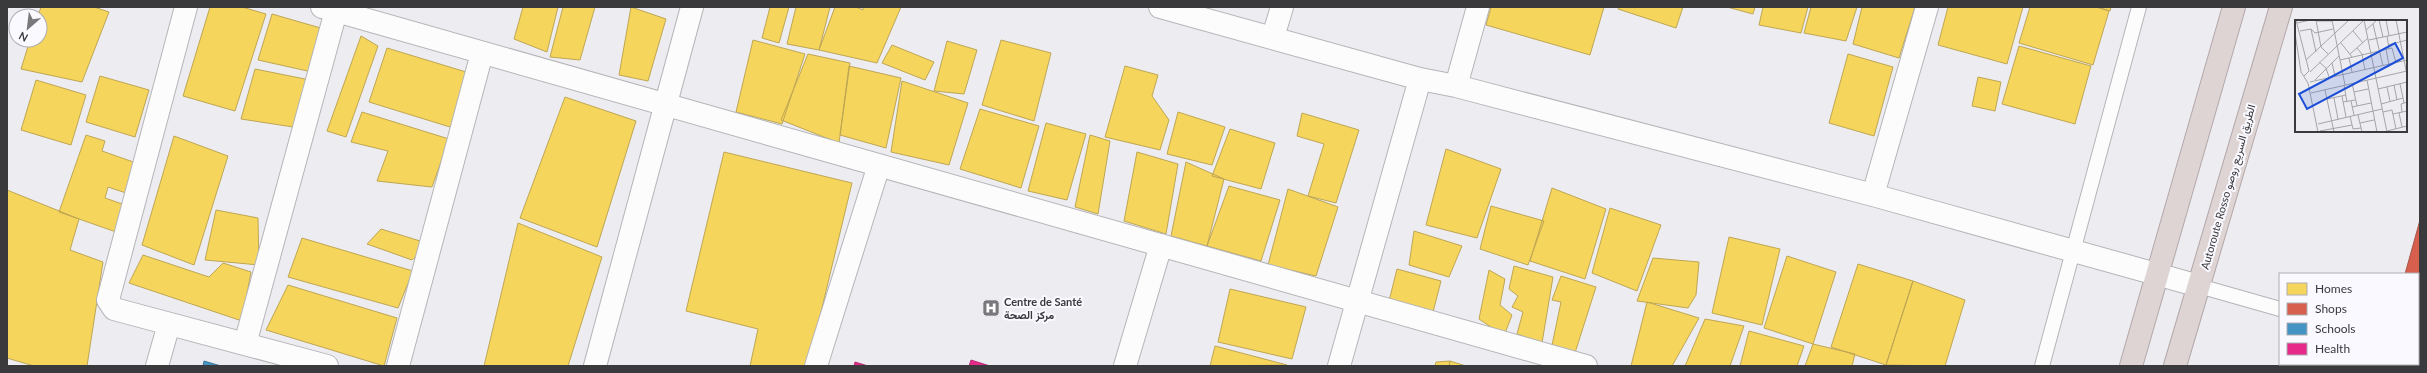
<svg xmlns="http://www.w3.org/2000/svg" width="2427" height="373" viewBox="0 0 2427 373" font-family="Lato,Vazirmatn,sans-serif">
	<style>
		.homes { fill: #f6d55c; stroke: #bea653 }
		.shops { fill: #d6604d; stroke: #a75548 }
		.schools { fill: #4393c3; stroke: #40789b }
		.health { fill: #e7298a; stroke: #b32e73 }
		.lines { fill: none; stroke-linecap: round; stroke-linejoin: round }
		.lane-casing { stroke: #b5b5b8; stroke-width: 16 }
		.street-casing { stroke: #b5b5b8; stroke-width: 24 }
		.highway-casing { stroke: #b3a7a9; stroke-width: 24 }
		.lane { stroke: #fcfcfd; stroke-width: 14 }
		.street { stroke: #fcfcfd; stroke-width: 22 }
		.highway { stroke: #dfd4d4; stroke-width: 22 }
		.labels { text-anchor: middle; stroke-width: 4; stroke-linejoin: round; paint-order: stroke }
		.street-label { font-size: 11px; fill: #3a3a3d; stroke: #f9f9ff }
		.poi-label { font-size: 11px; font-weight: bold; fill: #3a3a3d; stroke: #f9f9ff; text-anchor: start }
		.inset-road { fill: none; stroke: #a5a5a9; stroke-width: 1 }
		.view { fill: #1d4ed8; fill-opacity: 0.15; stroke: #1d4ed8; stroke-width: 2 }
		.inset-edge { fill: none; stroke: #3a3a3d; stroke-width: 2 }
	</style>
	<rect width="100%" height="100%" fill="#ededf1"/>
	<path class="homes" d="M41,7H94L109,12L82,82L21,69L30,40H40V16H38Z
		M210,7H242L266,14L235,111L183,96Z
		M523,7H558L547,52L514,39Z
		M563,7H595L580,60L550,57Z
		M631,7L666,19L648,81L619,75Z
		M770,7H789L779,43L762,38Z
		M796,7H830L819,50L787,44Z
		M835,7H856L863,10V7H901L877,63L819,50Z
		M1491,7H1604L1590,55L1486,25Z
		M1619,7H1683L1676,28L1618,9Z
		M1727,7H1755L1753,14Z
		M1763,7H1808L1801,33L1759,25Z
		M1811,7H1857L1846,41L1804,33Z
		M1862,7H1915L1899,58L1853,44Z
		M1948,7H2023L2007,64L1938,45Z
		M2030,7H2096L2109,11L2093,65L2019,43Z
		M2097,7H2111L2110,11Z
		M272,14L331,31L312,72L258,60Z
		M361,36L378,46L346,137L327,131Z
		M753,40L805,54L782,124L736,112Z
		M1001,40L1051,53L1034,121L982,105Z
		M947,41L977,50L964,94L934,91Z
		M892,45L934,62L925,80L882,63Z
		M2019,46L2091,66L2075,124L2002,104Z
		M387,48L476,75L450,127L369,102Z
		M808,54L850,63L839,143L781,120Z
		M1848,54L1893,67L1874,136L1829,123Z
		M849,66L901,78L886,148L840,135Z
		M1125,66L1158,75L1152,96L1169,120L1160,150L1105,137Z
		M255,69L310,80L293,127L241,119Z
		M100,76L149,90L135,137L86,122Z
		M1978,77L2001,82L1995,111L1972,106Z
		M36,80L86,95L71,145L21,130Z
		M902,81L968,103L949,165L891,152Z
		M565,97L636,121L597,247L520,218Z
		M980,109L1039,126L1021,188L960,169Z
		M362,112L449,139L432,187L377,181L388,151L351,142Z
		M1178,112L1225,127L1212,165L1167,154Z
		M1302,113L1359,130L1336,203L1308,196L1324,144L1297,136Z
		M1046,123L1086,134L1067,200L1028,191Z
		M1230,129L1275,143L1261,189L1212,176Z
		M86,135L105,141L102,151L142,165L132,195L108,187L105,198L128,206L119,233L59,212Z
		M1090,135L1110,141L1098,214L1075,207Z
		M174,136L228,156L194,265L142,245Z
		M1446,149L1501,169L1477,238L1426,225Z
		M724,152L852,183L808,366H750L758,329L686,311Z
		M1137,152L1178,164L1166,234L1124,221Z
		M1186,162L1224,179L1207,246L1171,236Z
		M1229,186L1280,200L1261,261L1207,246Z
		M1552,188L1606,209L1585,279L1530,261Z
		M1288,189L1338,207L1316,276L1268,265Z
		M7,190L79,219L70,250L103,262L87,366H34L7,358Z
		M1491,206L1544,221L1528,265L1480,249Z
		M1610,208L1661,225L1637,291L1592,273Z
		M216,210L258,218L259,265L205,260Z
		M518,223L602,257L568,366H484Z
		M381,229L430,244L412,260L367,244Z
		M1414,231L1462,246L1449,277L1409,265Z
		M1729,237L1780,249L1762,325L1712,313Z
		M302,238L413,271L398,308L288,277Z
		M143,255L209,277L223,263L251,272L242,321L129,283Z
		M1787,256L1836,272L1813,344L1764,328Z
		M1653,258L1699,262L1696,295L1688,308L1637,301Z
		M1858,264L1913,281L1886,365L1831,347Z
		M1514,266L1553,277L1542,343L1517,334L1523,312L1512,307L1518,296L1509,289Z
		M1397,269L1441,281L1432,316L1388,305Z
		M1489,270L1505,279L1500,305L1512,315L1504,336L1479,319Z
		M1561,276L1596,287L1574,356L1551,350L1561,302L1552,300Z
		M1913,281L1965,300L1945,366L1886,365Z
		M288,285L397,318L384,366L266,330Z
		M1230,289L1306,307L1292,359L1218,342Z
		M1647,302L1699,318L1672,366H1631Z
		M1705,319L1744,326L1730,366H1685Z
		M1749,331L1804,346L1797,366H1740Z
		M1813,344L1855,354L1852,366H1805Z
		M1215,346L1287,365L1210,366Z
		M1450,361L1466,366H1449Z
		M1450,361L1449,366H1435L1436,362Z"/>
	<path class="shops" d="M2420,220V281L2418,280V274H2405Z"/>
	<path class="schools" d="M204,361L221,366H203Z"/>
	<path class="health" d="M971,360L990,366H969Z
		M855,362L868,366H854Z"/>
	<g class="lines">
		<defs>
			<path id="lane" d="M2199,286L2280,309
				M2418,347H2420
				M2042,366L2139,7"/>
			<path id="street" d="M186,7L108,300L114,309L327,366
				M322,7L1586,366
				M1160,7L1420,79L1456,86L1873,195L2199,286
				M1273,37L1282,7
				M1456,86L1478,7
				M1873,195L1927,7
				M245,344L336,11
				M157,366L169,324
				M398,366L482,53
				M595,366L692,7
				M816,366L879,165
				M1125,366L1161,245
				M1339,366L1420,79"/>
			<path id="highway" d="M2131,366L2234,7
				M2175,366L2281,7"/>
		</defs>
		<use href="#lane" class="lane-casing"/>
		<use href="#street" class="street-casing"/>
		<use href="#highway" class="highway-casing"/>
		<use href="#lane" class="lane"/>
		<use href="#street" class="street"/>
		<use href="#highway" class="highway"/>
	</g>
	<defs>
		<symbol id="hospital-square" viewBox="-11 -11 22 22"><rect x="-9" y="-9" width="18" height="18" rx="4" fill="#79797c" stroke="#f9f9ff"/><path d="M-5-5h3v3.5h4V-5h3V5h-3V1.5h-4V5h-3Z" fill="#fff"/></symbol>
	</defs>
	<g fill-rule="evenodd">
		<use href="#hospital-square" x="981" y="298" width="20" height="20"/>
	</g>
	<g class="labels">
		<g class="street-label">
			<text transform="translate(2228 187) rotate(-74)" y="4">Autoroute Rosso الطريق السريع روصو</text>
		</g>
		<g class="poi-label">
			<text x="1004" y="306">Centre de Santé<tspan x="1004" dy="13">مركز الصحة</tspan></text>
		</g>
	</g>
	<g transform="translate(2295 20)">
		<rect width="112" height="112" fill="#ededf1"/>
		<path class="inset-road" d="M1,0L14,51L9,56M21,0L26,27L33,34M37,0L50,65M69,0L92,112M84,0L88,17M91,0L94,16M101,0L112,55M22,1H37M2,3L15,0M78,4L88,46M16,9L21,32M71,10L82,0M5,11L16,9L20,13L38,9M58,11L68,23M0,13L6,52L13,63L23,112M92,16L94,29M74,20L112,12M46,23L57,37M93,25L112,20M62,28L67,34L70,50M91,29L94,45M55,34L73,18M54,38L57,52M11,40L54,0M45,40L97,28L101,43M24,42L31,48L34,57M37,43L40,56M15,52L69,0M20,60L44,36M72,60L82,112M15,62L112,40M57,63L62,86M105,64L109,83M49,65L52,82M99,65L102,80M92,67L95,81M83,69L112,62M30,70L39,112M59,72L73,69M16,73L112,51M47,76L51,97M39,78L43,99M32,79L51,75M56,81L59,95M48,82L60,80M86,84L108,78M57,87L76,83M88,92L97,90L101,109M107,92L106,84L112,82M104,93L107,107M98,94L112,91M63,95L67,112M55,96L58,109L66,108M65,103L79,100M23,104L87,89M25,111L57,105M92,111L112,106"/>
		<path class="view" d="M100,23L108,38L12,89L4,74Z"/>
		<rect width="112" height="112" class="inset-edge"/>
	</g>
	<rect width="2427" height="373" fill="none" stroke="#3a3a3d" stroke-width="16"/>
	<rect x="2279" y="273" width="140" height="92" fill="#f9f9ff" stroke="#adadb1"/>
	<rect x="2287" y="283" width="20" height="12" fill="#f6d55c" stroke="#adadb1"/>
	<text x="2315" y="293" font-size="12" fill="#3a3a3d">Homes</text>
	<rect x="2287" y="303" width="20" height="12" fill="#d6604d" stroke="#adadb1"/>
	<text x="2315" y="313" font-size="12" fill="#3a3a3d">Shops</text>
	<rect x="2287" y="323" width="20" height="12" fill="#4393c3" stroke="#adadb1"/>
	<text x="2315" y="333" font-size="12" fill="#3a3a3d">Schools</text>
	<rect x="2287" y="343" width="20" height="12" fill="#e7298a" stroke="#adadb1"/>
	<text x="2315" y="353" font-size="12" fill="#3a3a3d">Health</text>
	<g transform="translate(28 28) rotate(208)"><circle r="19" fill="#f9f9ff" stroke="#adadb1"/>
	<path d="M0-3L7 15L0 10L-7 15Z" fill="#79797c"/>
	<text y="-6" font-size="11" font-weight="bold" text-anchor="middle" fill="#3a3a3d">N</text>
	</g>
</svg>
